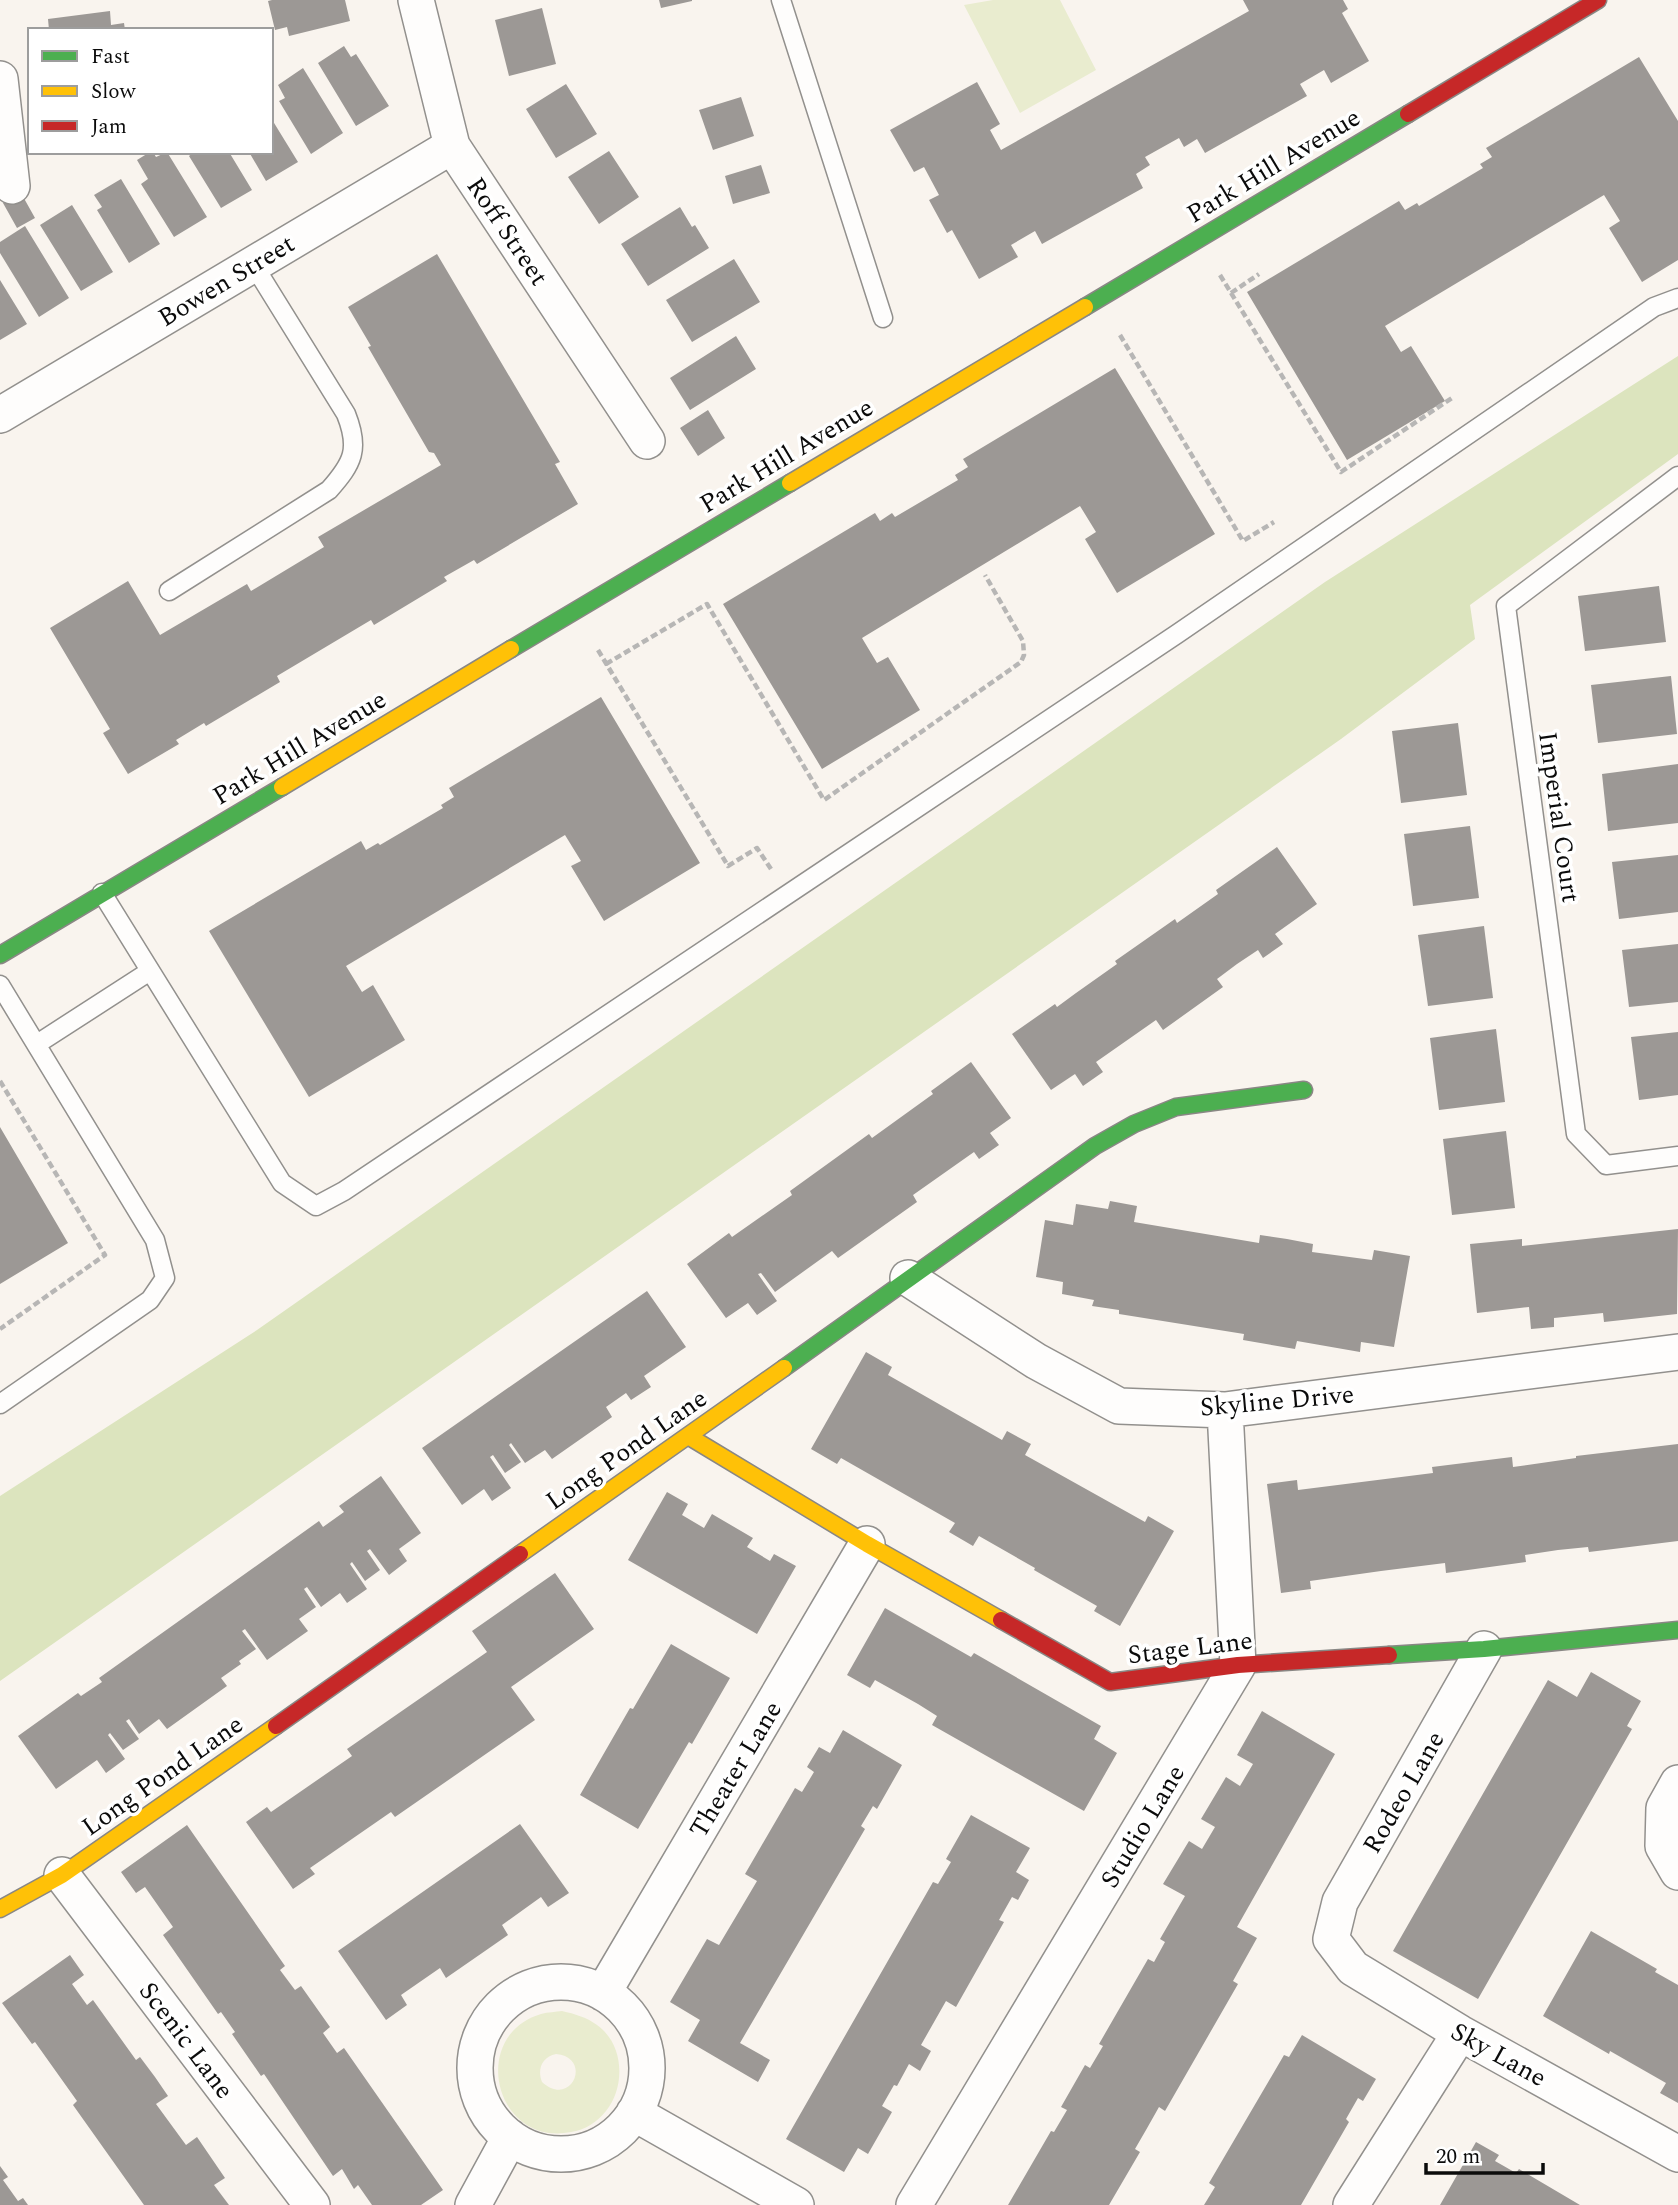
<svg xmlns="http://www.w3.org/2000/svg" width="1678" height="2205" viewBox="0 0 1678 2205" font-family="Spectral,serif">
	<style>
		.green { fill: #e9eccf; fill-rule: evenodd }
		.forest { fill: #dce4be }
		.building { fill: #9c9895 }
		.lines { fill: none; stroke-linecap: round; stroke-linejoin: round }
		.lane-casing { stroke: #92908d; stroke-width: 21 }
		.street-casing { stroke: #92908d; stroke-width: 38 }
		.fast-casing { stroke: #898784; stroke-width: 19 }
		.slow-casing { stroke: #898784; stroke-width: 19 }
		.jam-casing { stroke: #898784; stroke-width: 19 }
		.path { stroke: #b7b6b5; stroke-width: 4.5; stroke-dasharray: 7 3.5; stroke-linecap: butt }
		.lane { stroke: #fefdfc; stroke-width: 18 }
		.street { stroke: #fefdfc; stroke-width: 35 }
		.fast { stroke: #4caf50; stroke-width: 16 }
		.slow { stroke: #ffc107; stroke-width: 16 }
		.jam { stroke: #c62828; stroke-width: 16 }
		.labels { text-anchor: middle; stroke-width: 7; stroke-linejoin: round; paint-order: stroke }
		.street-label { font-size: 26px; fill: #0b0b0b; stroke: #fff }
	</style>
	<rect width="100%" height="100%" fill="#f9f4ee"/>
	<path class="green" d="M993,0H1060L1096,70L1020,113L964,5Z
		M562,2011C575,2014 586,2017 597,2025C624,2044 626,2086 606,2111C597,2122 585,2130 571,2132C495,2147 468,2036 541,2014C548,2012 556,2012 562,2011ZM556,2054C593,2057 572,2109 542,2082C537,2069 542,2057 556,2054Z"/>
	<path class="forest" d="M1678,356V454L1470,605L1475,639L1341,739L0,1681V1496L257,1330L1325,582Z"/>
	<path class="building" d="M272,0H345L350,21L289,36L287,27L275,30L268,1Z
		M659,0H692V1L661,8Z
		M1243,0H1343L1348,9L1342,13L1369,61L1331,83L1324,70L1300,84L1307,96L1205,153L1197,139L1184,147L1179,138L1145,157L1150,165L1136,174L1143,188L1042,244L1035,231L1011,245L1018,257L979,279L952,230L947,233L929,200L939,195L924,167L914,172L890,130L977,82L1000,124L990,130L1001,150L1249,11Z
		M542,8L556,64L509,76L495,20Z
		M110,11L111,25L124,23L125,30H49L48,19Z
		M344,46L351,57L356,54L389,106L356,126L318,63Z
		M1639,57L1678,121V260L1642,282L1609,228L1620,221L1604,195L1385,326L1401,352L1411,346L1445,401L1347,460L1247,292L1399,201L1405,210L1417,203L1419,206L1483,168L1480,164L1492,157L1486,148Z
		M303,68L343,133L311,154L279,101L285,98L278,85Z
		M566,84L597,134L556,158L526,109Z
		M741,97L754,136L713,150L699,110Z
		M271,118L298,162L266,181L249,152H271Z
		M609,151L639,197L599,224L568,177Z
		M150,152H153L156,157L167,152L207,217L174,237L141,184L148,179L137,160Z
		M194,152H229L252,190L221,208L189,156Z
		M761,165L770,193L733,204L725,176Z
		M121,179L160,244L129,263L97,210L102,207L94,195Z
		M21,193L35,218L17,228L3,203Z
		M72,205L113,272L81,291L40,225Z
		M680,207L692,227L695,225L709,248L648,286L621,244Z
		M25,226L69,298L39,317L0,253V242Z
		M437,254L560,462L555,464L578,504L477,564L474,560L444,577L447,581L374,625L371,620L277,676L280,682L206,726L204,723L176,740L179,744L128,774L103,733L110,729L50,628L128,581L160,635L247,584L251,591L324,547L318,537L441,465L434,453L429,452L368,347L371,346L348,307Z
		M734,259L760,302L692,342L666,300Z
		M0,280L27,324L0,340Z
		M736,336L756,369L690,410L670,378Z
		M1115,368L1215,534L1117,593L1085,539L1096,532L1080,506L862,638L877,663L888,657L920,710L822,769L723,604L875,513L880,521L892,513L895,517L958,480L955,475L968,467L963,459Z
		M708,410L725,438L698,456L680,428Z
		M1659,586L1666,642L1585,651L1578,596Z
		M1671,676L1677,734L1598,743L1591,685Z
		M601,697L700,863L604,921L571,866L581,861L565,835L346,966L362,992L373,985L405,1040L309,1097L209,931L361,841L366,850L378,843L380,845L443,808L441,805L454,797L449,788Z
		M1458,723L1467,795L1401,803L1392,731Z
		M1678,764V823L1608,831L1602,774Z
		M1470,826L1479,898L1413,906L1404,834Z
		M1277,847L1317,904L1275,934L1283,944L1263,958L1258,950L1237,964L1217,979L1223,987L1163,1030L1156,1020L1096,1062L1103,1072L1083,1086L1075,1074L1051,1090L1012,1034L1055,1004L1057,1007L1076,993L1117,964L1115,961L1175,919L1177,923L1218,894L1216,890Z
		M1678,855V912L1619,919L1612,862Z
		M1484,926L1493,998L1428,1006L1418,935Z
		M1678,944V1002L1629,1007L1622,950Z
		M1496,1029L1505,1102L1439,1110L1430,1038Z
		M1678,1032V1095L1639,1100L1631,1037Z
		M971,1062L1011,1118L990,1133L999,1145L979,1159L974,1152L913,1195L917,1202L838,1258L832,1251L775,1292L761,1273L758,1274L777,1301L757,1315L748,1303L726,1318L687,1264L729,1233L732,1237L792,1195L790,1191L869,1134L872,1138L933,1094L931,1091Z
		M0,1127L68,1243L0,1284Z
		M1506,1131L1515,1208L1452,1215L1443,1139Z
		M1110,1201L1137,1206L1134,1222L1259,1243L1260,1235L1287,1239L1313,1244L1312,1252L1372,1260L1374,1250L1410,1256L1394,1347L1361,1342L1360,1352L1297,1341L1295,1349L1243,1340L1244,1334L1119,1314V1310L1092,1306L1094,1300L1062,1294L1063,1282L1036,1277L1045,1220L1073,1225L1076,1204L1108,1209Z
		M1678,1229L1677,1314L1604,1322L1603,1313L1554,1318V1327L1531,1329L1529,1307L1477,1313L1470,1244L1522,1239V1246Z
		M647,1291L686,1347L644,1376L651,1387L631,1400L626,1393L606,1407L612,1417L552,1459L545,1450L525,1463L511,1443L509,1445L521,1462L505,1473L493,1455L490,1457L511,1488L492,1501L484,1489L462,1505L422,1448Z
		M866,1352L892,1367L888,1375L1002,1440L1007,1431L1031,1444L1025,1455L1145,1522L1148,1516L1174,1531L1120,1626L1094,1611L1097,1606L1034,1570L1035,1568L979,1536L973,1546L949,1532L955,1523L841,1458L837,1464L811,1449Z
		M1678,1444V1541L1589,1552L1588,1547L1558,1550L1525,1555L1526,1562L1446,1573L1445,1563L1381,1571L1310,1581L1311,1589L1281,1593L1267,1484L1297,1480L1298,1490L1433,1473L1432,1467L1512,1457L1513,1467L1576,1458V1456Z
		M381,1476L421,1533L399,1549L407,1561L389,1575L370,1549L367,1551L380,1570L365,1581L352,1562L350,1564L367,1589L347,1603L340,1593L321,1607L307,1587L304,1589L316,1607L299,1619L308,1631L267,1660L245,1629L242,1631L256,1649L239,1661L241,1664L221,1678L227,1686L167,1729L159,1719L139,1734L129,1719L126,1721L139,1739L123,1750L110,1733L108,1735L125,1759L106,1773L97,1760L56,1789L18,1736L78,1693L81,1696L102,1682L99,1678L319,1521L323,1527L344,1512L339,1506Z
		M667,1492L688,1504L682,1515L704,1528L712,1514L753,1538L747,1547L770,1561L774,1554L796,1566L757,1634L628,1560Z
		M555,1573L594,1629L511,1687L535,1720L395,1817L391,1812L310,1868L315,1874L293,1889L246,1822L267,1807L271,1812L352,1756L347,1749L487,1652L472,1631Z
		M885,1608L971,1657L974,1653L1101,1726L1094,1739L1117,1753L1084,1811L932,1725L937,1716L918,1704L875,1680L870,1688L847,1675Z
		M671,1644L730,1678L692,1744L689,1742L638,1829L580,1795L630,1708L633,1709Z
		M1591,1672L1641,1701L1627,1726L1632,1729L1478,1999L1393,1951L1548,1680L1577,1697Z
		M1262,1711L1335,1754L1237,1927L1257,1938L1233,1981L1238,1984L1165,2111L1159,2107L1146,2130L1135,2149L1140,2152L1109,2205H1008L1051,2131L1054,2132L1067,2110L1061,2107L1085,2065L1090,2068L1103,2046L1099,2044L1148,1959L1154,1962L1165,1942L1160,1939L1185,1896L1163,1884L1189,1841L1202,1849L1215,1827L1201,1819L1226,1777L1240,1786L1253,1764L1237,1755Z
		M843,1730L902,1765L877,1809L873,1806L861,1826L865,1829L740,2043L770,2060L758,2082L688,2041L700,2020L670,2002L707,1939L719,1945L744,1903L757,1881L745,1874L795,1788L802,1792L814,1772L807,1767L819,1747L830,1753Z
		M971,1815L1030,1848L1016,1872L1029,1880L1018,1900L1012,1897L999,1920L1004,1922L956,2007L946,2001L921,2045L931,2051L920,2071L909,2064L897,2086L894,2085L882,2106L892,2112L868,2154L858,2148L844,2172L786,2139L933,1882L938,1884L951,1862L946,1859Z
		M520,1824L569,1893L548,1907L541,1897L502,1925L508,1935L485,1951L446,1978L440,1968L401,1995L407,2005L386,2020L338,1951Z
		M187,1825L285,1966L280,1970L295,1990L301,1986L330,2027L323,2033L337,2053L344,2048L443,2190L421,2205H372L358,2185L354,2189L342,2169L333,2176L264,2074L261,2076L232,2034L235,2032L221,2012L218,2014L163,1935L173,1927L145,1887L136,1893L121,1872Z
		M1591,1931L1657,1969L1655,1972L1678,1985V2103L1660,2093L1666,2083L1610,2051L1609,2054L1543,2016Z
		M70,1955L84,1975L72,1984L87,2005L93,2000L136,2060L140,2057L155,2077L168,2096L156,2104L186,2145L197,2137L225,2178L214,2185L229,2205H144L73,2105L77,2101L35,2042L32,2044L2,2003Z
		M1302,2035L1376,2079L1363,2101L1358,2098L1346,2119L1349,2122L1301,2205H1204L1215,2187L1209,2183L1284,2055L1289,2057Z
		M1476,2142L1499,2155L1495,2161L1516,2173L1519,2169L1580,2205H1440Z
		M0,2166L8,2177L3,2180L18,2201L23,2198L28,2205H0Z"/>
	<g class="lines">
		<defs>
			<path id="lane" d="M781,0L883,318
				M1678,476L1506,606L1576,1134L1606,1165L1678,1156
				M169,591L329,490C353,463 360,449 346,414L253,264
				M102,893L282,1183L316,1206L344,1191L1177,634L1654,307L1678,298
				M0,985L155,1240L165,1278L150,1300L0,1404
				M37,1044L150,971"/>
			<path id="street" d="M416,0L452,146L647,441
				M0,79L12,186
				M0,415L452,146
				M908,1278L1036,1361L1119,1406L1225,1410L1678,1352
				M1484,1649L1340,1902L1331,1939L1353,1968L1460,2033L1678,2154
				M1678,1783L1664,1808L1663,1846L1678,1872
				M62,1875L312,2205
				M475 2068a86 86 0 1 1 172 0a86 86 0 1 1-172 0Z
				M603,1993L867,1544
				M634,2113L796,2205
				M473,2205L510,2137
				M914,2205L1238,1665L1225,1410
				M1351,2205L1460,2033"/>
			<path id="fast" d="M1085,307L1408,114
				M511,649L790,483
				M0,955L282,787
				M784,1368L1095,1146L1134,1124L1176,1107L1304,1090
				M1389,1655L1484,1649L1678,1630"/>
			<path id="slow" d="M790,483L1085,307
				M282,787L511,649
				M688,1436L867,1544L1001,1620
				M520,1554L784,1368
				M0,1909L62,1875L276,1726"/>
			<path id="jam" d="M1408,114L1598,0
				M1001,1620L1110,1682L1238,1665L1389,1655
				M276,1726L520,1554"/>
		</defs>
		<use href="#lane" class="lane-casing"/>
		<use href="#street" class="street-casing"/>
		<use href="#fast" class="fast-casing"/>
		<use href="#slow" class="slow-casing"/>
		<use href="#jam" class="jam-casing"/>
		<path class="path" d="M1220,275L1341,472L1452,398
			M1231,293L1259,274
			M1120,335L1243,541L1274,522
			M598,650L728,866L757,848L771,869
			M606,664L707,604L824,800L1021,662L1024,655L1023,641L985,575
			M0,1081L105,1255L0,1329"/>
		<use href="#lane" class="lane"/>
		<use href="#street" class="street"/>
		<use href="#fast" class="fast"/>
		<use href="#slow" class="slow"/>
		<use href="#jam" class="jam"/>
	</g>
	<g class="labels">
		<g class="street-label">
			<text transform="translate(1273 165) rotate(-31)" y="9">Park Hill Avenue</text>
			<text transform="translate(508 231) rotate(56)" y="9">Roff Street</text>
			<text transform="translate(226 280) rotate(-31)" y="9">Bowen Street</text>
			<text transform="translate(786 455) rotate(-31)" y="9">Park Hill Avenue</text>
			<text transform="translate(299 747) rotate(-31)" y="9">Park Hill Avenue</text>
			<text transform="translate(1560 817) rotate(82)" y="9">Imperial Court</text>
			<text transform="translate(1277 1400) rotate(-5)" y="9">Skyline Drive</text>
			<text transform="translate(626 1449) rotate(-35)" y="9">Long Pond Lane</text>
			<text transform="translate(1190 1647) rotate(-7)" y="9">Stage Lane</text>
			<text transform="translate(735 1769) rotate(-59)" y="9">Theater Lane</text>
			<text transform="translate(162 1775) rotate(-35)" y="9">Long Pond Lane</text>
			<text transform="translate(1403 1792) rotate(-60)" y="9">Rodeo Lane</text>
			<text transform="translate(1142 1826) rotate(-59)" y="9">Studio Lane</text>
			<text transform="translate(187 2040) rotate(53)" y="9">Scenic Lane</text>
			<text transform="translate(1499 2054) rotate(29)" y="9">Sky Lane</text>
		</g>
	</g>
	<rect x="28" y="28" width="245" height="126" fill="#ffffff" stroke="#9d9d9d" stroke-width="2"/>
	<rect x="42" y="51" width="35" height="10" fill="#4caf50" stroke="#9d9d9d" stroke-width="2"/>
	<text x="91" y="63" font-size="21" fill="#0b0b0b">Fast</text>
	<rect x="42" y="86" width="35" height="10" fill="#ffc107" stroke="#9d9d9d" stroke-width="2"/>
	<text x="91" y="98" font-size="21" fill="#0b0b0b">Slow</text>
	<rect x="42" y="121" width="35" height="10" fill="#c62828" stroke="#9d9d9d" stroke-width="2"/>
	<text x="91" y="133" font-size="21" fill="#0b0b0b">Jam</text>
	<path d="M1426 2163v10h117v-10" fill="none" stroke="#0b0b0b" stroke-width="3.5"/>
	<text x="1436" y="2163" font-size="21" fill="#0b0b0b" stroke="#ffffff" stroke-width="5" paint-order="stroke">20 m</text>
</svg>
